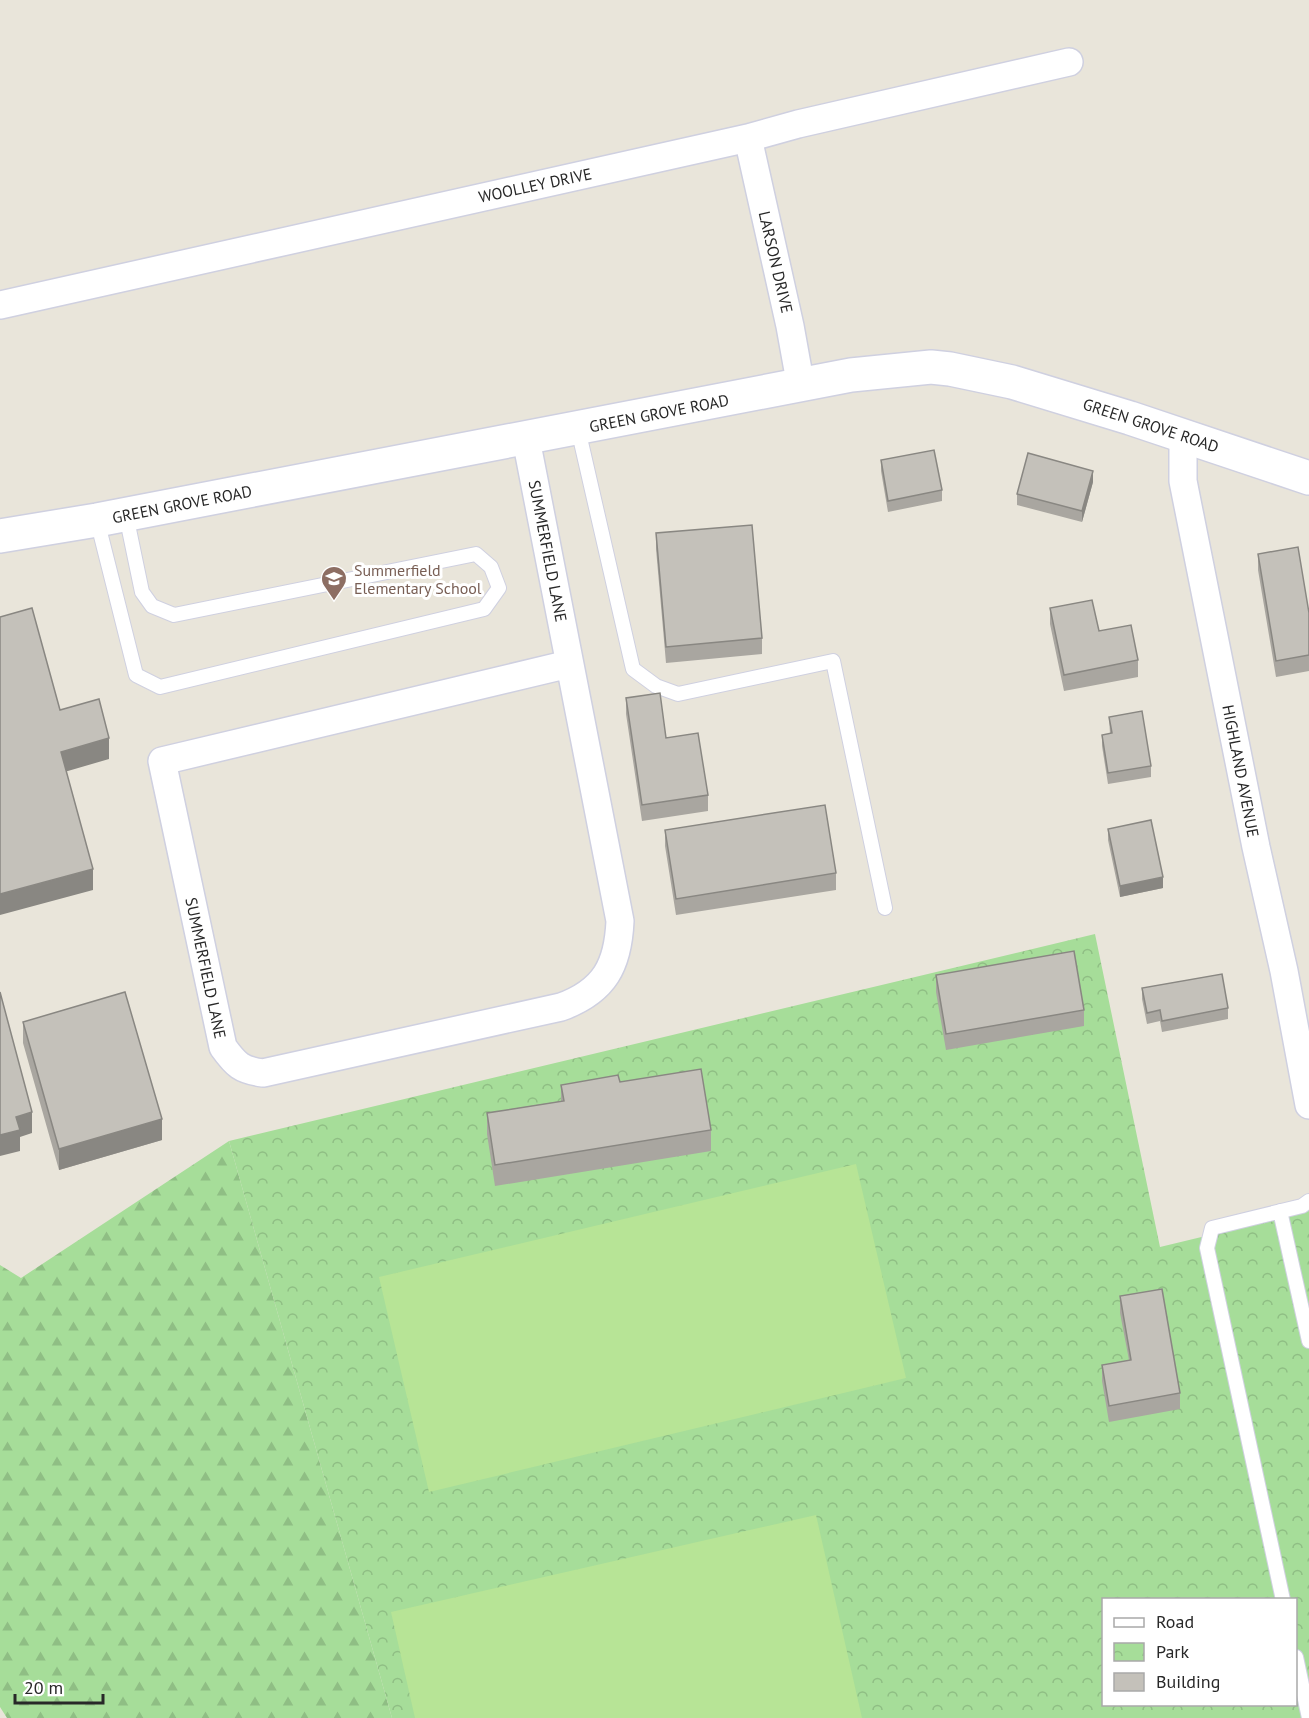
<svg xmlns="http://www.w3.org/2000/svg" width="1309" height="1718" viewBox="0 0 1309 1718" font-family="'PT Sans',sans-serif">
	<style>
		.forest { fill: url(#forest-firs) }
		.park { fill: url(#park-crowns); fill-rule: evenodd }
		.pitch { fill: #b7e496 }
		.lines { fill: none; stroke-linecap: round; stroke-linejoin: round }
		.service-casing { stroke: #cfd0e0; stroke-width: 16 }
		.minor-casing { stroke: #cfd0e0; stroke-width: 30 }
		.tertiary-casing { stroke: #cfd0e0; stroke-width: 36 }
		.service { stroke: #fff; stroke-width: 14 }
		.minor { stroke: #fff; stroke-width: 27 }
		.tertiary { stroke: #fff; stroke-width: 33 }
		.wall { fill: #a9a6a0 }
		.shaded-wall { fill: #898782 }
		.building { fill: #c4c1ba; stroke: #898782; stroke-width: 1.5 }
		.labels { text-anchor: middle; stroke-width: 6; stroke-linejoin: round; paint-order: stroke }
		.street-label { font-size: 16px; fill: #282828; stroke: #fff }
		.education-label { font-size: 16px; fill: #785e54; stroke: #fff; text-anchor: start }
	</style>
	<defs>
		<pattern id="forest-firs" width="22" height="20" patternUnits="userSpaceOnUse" patternTransform="scale(1.5)"><rect width="22" height="20" fill="#a6dd99"/><path d="M5 1l3.5 6h-7zM16 11l3.5 6h-7z" fill="#8fbe84"/></pattern>
		<pattern id="park-crowns" width="20" height="18" patternUnits="userSpaceOnUse" patternTransform="scale(1.5)"><rect width="20" height="18" fill="#a6dd99"/><path d="M2 6a3 3 0 1 1 6 0M12 15a3 3 0 1 1 6 0" fill="none" stroke="#8fbe84"/></pattern>
	</defs>
	<rect width="100%" height="100%" fill="#e9e5da"/>
	<path class="forest" d="M229,1141L392,1718H7L0,1707V1265L21,1278Z"/>
	<path class="park" d="M1095,934L1160,1247L1309,1211V1718H392L229,1141ZM1104,1600H1296V1704H1104Z"/>
	<path class="pitch" d="M856,1164L906,1378L429,1492L379,1277Z
		M816,1515L862,1718H415L391,1612Z"/>
	<g class="lines">
		<defs>
			<path id="service" d="M578,429L633,669L656,686L678,694L833,661L885,908
				M97,520L136,675L160,687L484,609L499,588L491,567L476,554L174,615L152,606L142,592L126,515
				M1280,1211L1309,1341
				M1283,1600L1207,1248L1212,1228L1302,1206L1309,1201
				M1296,1657L1309,1718"/>
			<path id="minor" d="M748,138L790,326L801,387
				M0,305L748,138L798,124L1069,62
				M1183,437V481L1256,847L1284,971L1309,1105
				M526,439L620,921C618,965 605,991 561,1007L263,1073C241,1070 236,1065 223,1047L162,761L569,664"/>
			<path id="tertiary" d="M0,536L97,520L851,375L931,367L950,369L1012,382L1130,418L1309,478"/>
		</defs>
		<use href="#service" class="service-casing"/>
		<use href="#minor" class="minor-casing"/>
		<use href="#tertiary" class="tertiary-casing"/>
		<use href="#service" class="service"/>
		<use href="#minor" class="minor"/>
		<use href="#tertiary" class="tertiary"/>
	</g>
	<path class="wall" d="M881,460L942,490V501L888,512L881,471Z
		M1093,482L1082,522L1017,505V494Z
		M656,533L762,638V654L666,663L656,549Z
		M1258,554L1309,613V671L1276,677L1258,570Z
		M1050,608L1099,631L1138,660V677L1064,691L1050,624Z
		M626,698L666,738L708,795V811L642,821L626,714Z
		M1109,717L1151,766V777L1108,784L1102,746V735L1110,734Z
		M1108,829L1163,888L1120,897L1108,840Z
		M665,830L836,873V890L676,915L665,846Z
		M936,975L1084,1010V1026L946,1050L936,992Z
		M1142,988L1228,1008V1019L1162,1032L1160,1021L1147,1024L1142,999Z
		M23,1022L162,1140L59,1170L23,1043Z
		M620,1082L711,1130V1151L495,1186L487,1134V1113L561,1101V1085Z
		M1120,1296L1180,1393V1409L1109,1422L1102,1381V1365L1129,1360L1120,1313Z"/>
	<path class="shaded-wall" d="M1093,471V482L1082,522V511Z
		M109,738V759L61,773V752Z
		M93,869V890L0,915V894Z
		M1163,877V888L1120,897V886Z
		M32,1112V1133L20,1137V1151L0,1156V1135L16,1117Z
		M162,1119V1140L59,1170V1149Z"/>
	<path class="building" d="M934,450L942,490L888,501L881,460Z
		M1028,453L1093,471L1082,511L1017,494Z
		M752,525L762,638L666,647L656,533Z
		M1298,547L1309,613V655L1276,661L1258,554Z
		M1092,600L1099,631L1131,625L1138,660L1064,675L1050,608Z
		M32,608L60,710L99,699L109,738L61,752L93,869L0,894V617Z
		M660,693L666,738L698,733L708,795L642,805L626,698Z
		M1142,711L1151,766L1108,773L1102,735L1112,733L1109,717Z
		M825,805L836,873L676,899L665,830Z
		M1151,820L1163,877L1120,886L1108,829Z
		M1074,951L1084,1010L946,1034L936,975Z
		M1222,974L1228,1008L1162,1021L1160,1010L1147,1013L1142,988Z
		M0,992L32,1112L16,1117L20,1130L0,1135Z
		M125,992L162,1119L59,1149L23,1022Z
		M701,1069L711,1130L495,1165L487,1113L564,1101L561,1085L618,1075L620,1082Z
		M1162,1289L1180,1393L1109,1406L1102,1365L1131,1360L1120,1296Z"/>
	<defs>
		<symbol id="school-pin" viewBox="-11 -11 22 30"><path d="M0 17L-7.5 6A9.5 9.5 0 1 1 7.5 6Z" fill="#8d6e63" stroke="#fff"/><path d="M0-5L7-2L0 1L-7-2ZM-4 1L0 2.5L4 1V4Q0 6-4 4Z" fill="#fff"/></symbol>
	</defs>
	<g fill-rule="evenodd">
		<use href="#school-pin" x="319" y="564" width="30" height="40"/>
	</g>
	<g class="labels">
		<g class="street-label">
			<text transform="translate(535 185) rotate(-12)" y="6">WOOLLEY DRIVE</text>
			<text transform="translate(776 262) rotate(77)" y="6">LARSON DRIVE</text>
			<text transform="translate(659 413) rotate(-11)" y="6">GREEN GROVE ROAD</text>
			<text transform="translate(1151 425) rotate(18)" y="6">GREEN GROVE ROAD</text>
			<text transform="translate(182 504) rotate(-11)" y="6">GREEN GROVE ROAD</text>
			<text transform="translate(548 551) rotate(79)" y="6">SUMMERFIELD LANE</text>
			<text transform="translate(1241 771) rotate(79)" y="6">HIGHLAND AVENUE</text>
			<text transform="translate(206 968) rotate(78)" y="6">SUMMERFIELD LANE</text>
		</g>
		<g class="education-label">
			<text x="354" y="576">Summerfield<tspan x="354" dy="18">Elementary School</tspan></text>
		</g>
	</g>
	<rect x="1102" y="1598" width="195" height="108" fill="#ffffff" stroke="#a9a9a9" stroke-width="1.5"/>
	<rect x="1114" y="1618" width="30" height="9" fill="#ffffff" stroke="#a9a9a9" stroke-width="1.5"/>
	<text x="1156" y="1628" font-size="18" fill="#282828">Road</text>
	<rect x="1114" y="1643" width="30" height="18" fill="url(#park-crowns)" stroke="#a9a9a9" stroke-width="1.5"/>
	<text x="1156" y="1658" font-size="18" fill="#282828">Park</text>
	<rect x="1114" y="1673" width="30" height="18" fill="#c4c1ba" stroke="#a9a9a9" stroke-width="1.5"/>
	<text x="1156" y="1688" font-size="18" fill="#282828">Building</text>
	<path d="M15 1694v9h88v-9" fill="none" stroke="#282828" stroke-width="3"/>
	<text x="24" y="1694" font-size="18" fill="#282828" stroke="#ffffff" stroke-width="4.5" paint-order="stroke">20 m</text>
</svg>
